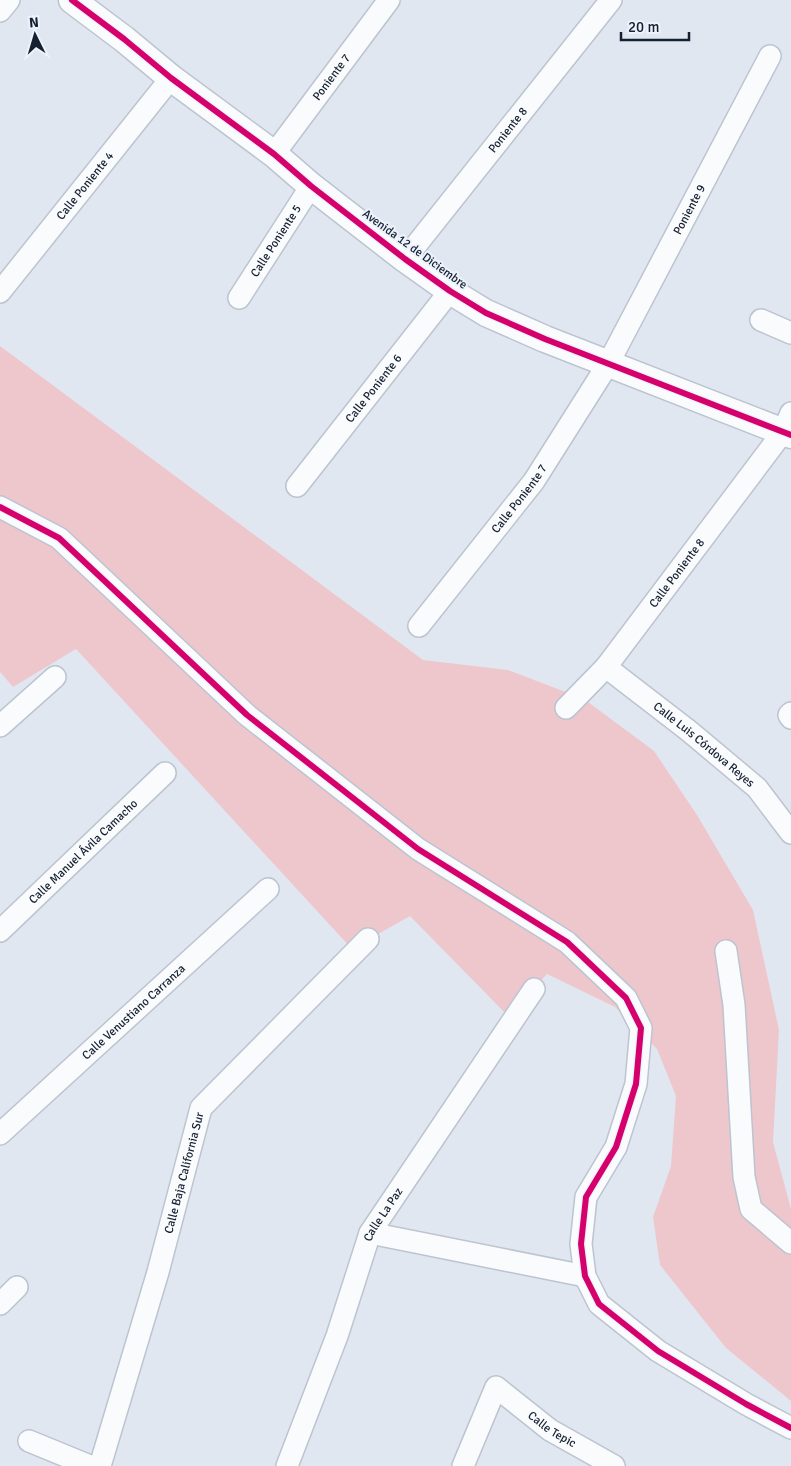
<svg xmlns="http://www.w3.org/2000/svg" width="791" height="1466" viewBox="0 0 791 1466" font-family="Signika,sans-serif">
	<style>
		.green { fill: #eec7cd }
		.lines { fill: none; stroke-linecap: round; stroke-linejoin: round }
		.minor-casing { stroke: #bcc4d0; stroke-width: 24 }
		.tertiary-casing { stroke: #bcc4d0; stroke-width: 29 }
		.minor { stroke: #fafbfd; stroke-width: 21 }
		.tertiary { stroke: #fafbfd; stroke-width: 26 }
		.cycleway-casing { stroke: #edf3fc; stroke-width: 9 }
		.cycleway { stroke: #d6006c; stroke-width: 6 }
		.labels { text-anchor: middle; stroke-width: 4; stroke-linejoin: round; paint-order: stroke }
		.street-label { font-size: 12px; fill: #152030; stroke: #edf3fc }
	</style>
	<rect width="100%" height="100%" fill="#e1e7f1"/>
	<path class="green" d="M0,346L423,660L508,670L584,699L654,751L697,815L753,910L779,1030L773,1142L791,1209V1401L726,1348L660,1265L653,1217L671,1166L676,1096L657,1049L615,1007L547,974L508,1016L410,916L352,949L76,649L13,687L0,672Z"/>
	<g class="lines">
		<defs>
			<g id="minor">
				<path d="M0,11L9,0"/>
				<path id="s1" d="M274,154L389,0"/>
				<path id="s2" d="M405,259L611,0"/>
				<path id="s3" d="M0,292L171,78"/>
				<path id="s4" d="M239,298L311,186"/>
				<path d="M761,320L791,333"/>
				<path id="s5" d="M297,486L450,291"/>
				<path d="M0,507L59,538L247,715L418,849L567,942L626,998L641,1028L636,1084L616,1147L586,1197L581,1244L585,1276L599,1304L658,1351L746,1404L791,1428"/>
				<path id="s6" d="M419,626L534,481L608,364L770,56"/>
				<path id="s7" d="M606,667L689,731L757,788L791,833"/>
				<path id="s8" d="M566,708L606,667L783,432L791,413"/>
				<path d="M791,713L789,715L791,718"/>
				<path d="M0,726L55,677"/>
				<path id="s9" d="M0,931L165,773"/>
				<path d="M726,951L734,1005L744,1177L751,1209L791,1243"/>
				<path id="s10" d="M0,1134L268,889"/>
				<path d="M370,1233L585,1276"/>
				<path d="M0,1304L17,1287"/>
				<path d="M29,1441L90,1466"/>
				<path id="s11" d="M100,1466L158,1272L201,1108L368,939"/>
				<path id="s12" d="M287,1466L337,1336L370,1233L534,989"/>
				<path id="s13" d="M463,1466L496,1387L550,1430L614,1466"/>
			</g>
			<path id="tertiary" d="M72,0L124,39L171,78L274,154L311,186L405,259L450,291L486,313L545,339L791,435"/>
		</defs>
		<use href="#minor" class="minor-casing"/>
		<use href="#tertiary" class="tertiary-casing"/>
		<use href="#minor" class="minor"/>
		<use href="#tertiary" class="tertiary"/>
		<defs>
			<path id="cycleway" d="M72,0L124,39L171,78L274,154L311,186L405,259L450,291L486,313L545,339L791,435
				M0,507L59,538L247,715L418,849L567,942L626,998L641,1028L636,1084L616,1147L586,1197L581,1244L585,1276L599,1304L658,1351L746,1404L791,1428"/>
		</defs>
		<use href="#cycleway" class="cycleway-casing"/>
		<use href="#cycleway" class="cycleway"/>
	</g>
	<g class="labels">
		<g class="street-label">
			<text dy="4" stroke="none"><textPath href="#s1" startOffset="96">Poniente 7</textPath></text>
			<text dy="4" stroke="none"><textPath href="#s2" startOffset="165">Poniente 8</textPath></text>
			<text dy="4" stroke="none"><textPath href="#s3" startOffset="136">Calle Poniente 4</textPath></text>
			<text dy="4" stroke="none"><textPath href="#s6" startOffset="498">Poniente 9</textPath></text>
			<text dy="4" stroke="none"><textPath href="#s4" startOffset="68">Calle Poniente 5</textPath></text>
			<text transform="translate(415 249) rotate(36)" y="4">Avenida 12 de Diciembre</text>
			<text dy="4" stroke="none"><textPath href="#s5" startOffset="124">Calle Poniente 6</textPath></text>
			<text dy="4" stroke="none"><textPath href="#s6" startOffset="162">Calle Poniente 7</textPath></text>
			<text dy="4" stroke="none"><textPath href="#s8" startOffset="175">Calle Poniente 8</textPath></text>
			<text dy="4" stroke="none"><textPath href="#s7" startOffset="125">Calle Luis Córdova Reyes</textPath></text>
			<text dy="4" stroke="none"><textPath href="#s9" startOffset="115">Calle Manuel Ávila Camacho</textPath></text>
			<text dy="4" stroke="none"><textPath href="#s10" startOffset="181">Calle Venustiano Carranza</textPath></text>
			<text dy="4" stroke="none"><textPath href="#s11" startOffset="305">Calle Baja California Sur</textPath></text>
			<text dy="4" stroke="none"><textPath href="#s12" startOffset="270">Calle La Paz</textPath></text>
			<text dy="4" stroke="none"><textPath href="#s13" startOffset="156">Calle Tepic</textPath></text>
		</g>
	</g>
	<g transform="translate(35 35) rotate(355)" stroke="#edf3fc" stroke-width="4" paint-order="stroke">
	<path d="M0-4L9 19L0 12L-9 19Z" fill="#152030"/>
	<text y="-8" font-size="14" font-weight="bold" text-anchor="middle" fill="#152030">N</text>
	</g>
	<path d="M621 32v8h68v-8" fill="none" stroke="#152030" stroke-width="2.5"/>
	<text x="628" y="32" font-size="15" fill="#152030" stroke="#edf3fc" stroke-width="4" paint-order="stroke">20 m</text>
</svg>
